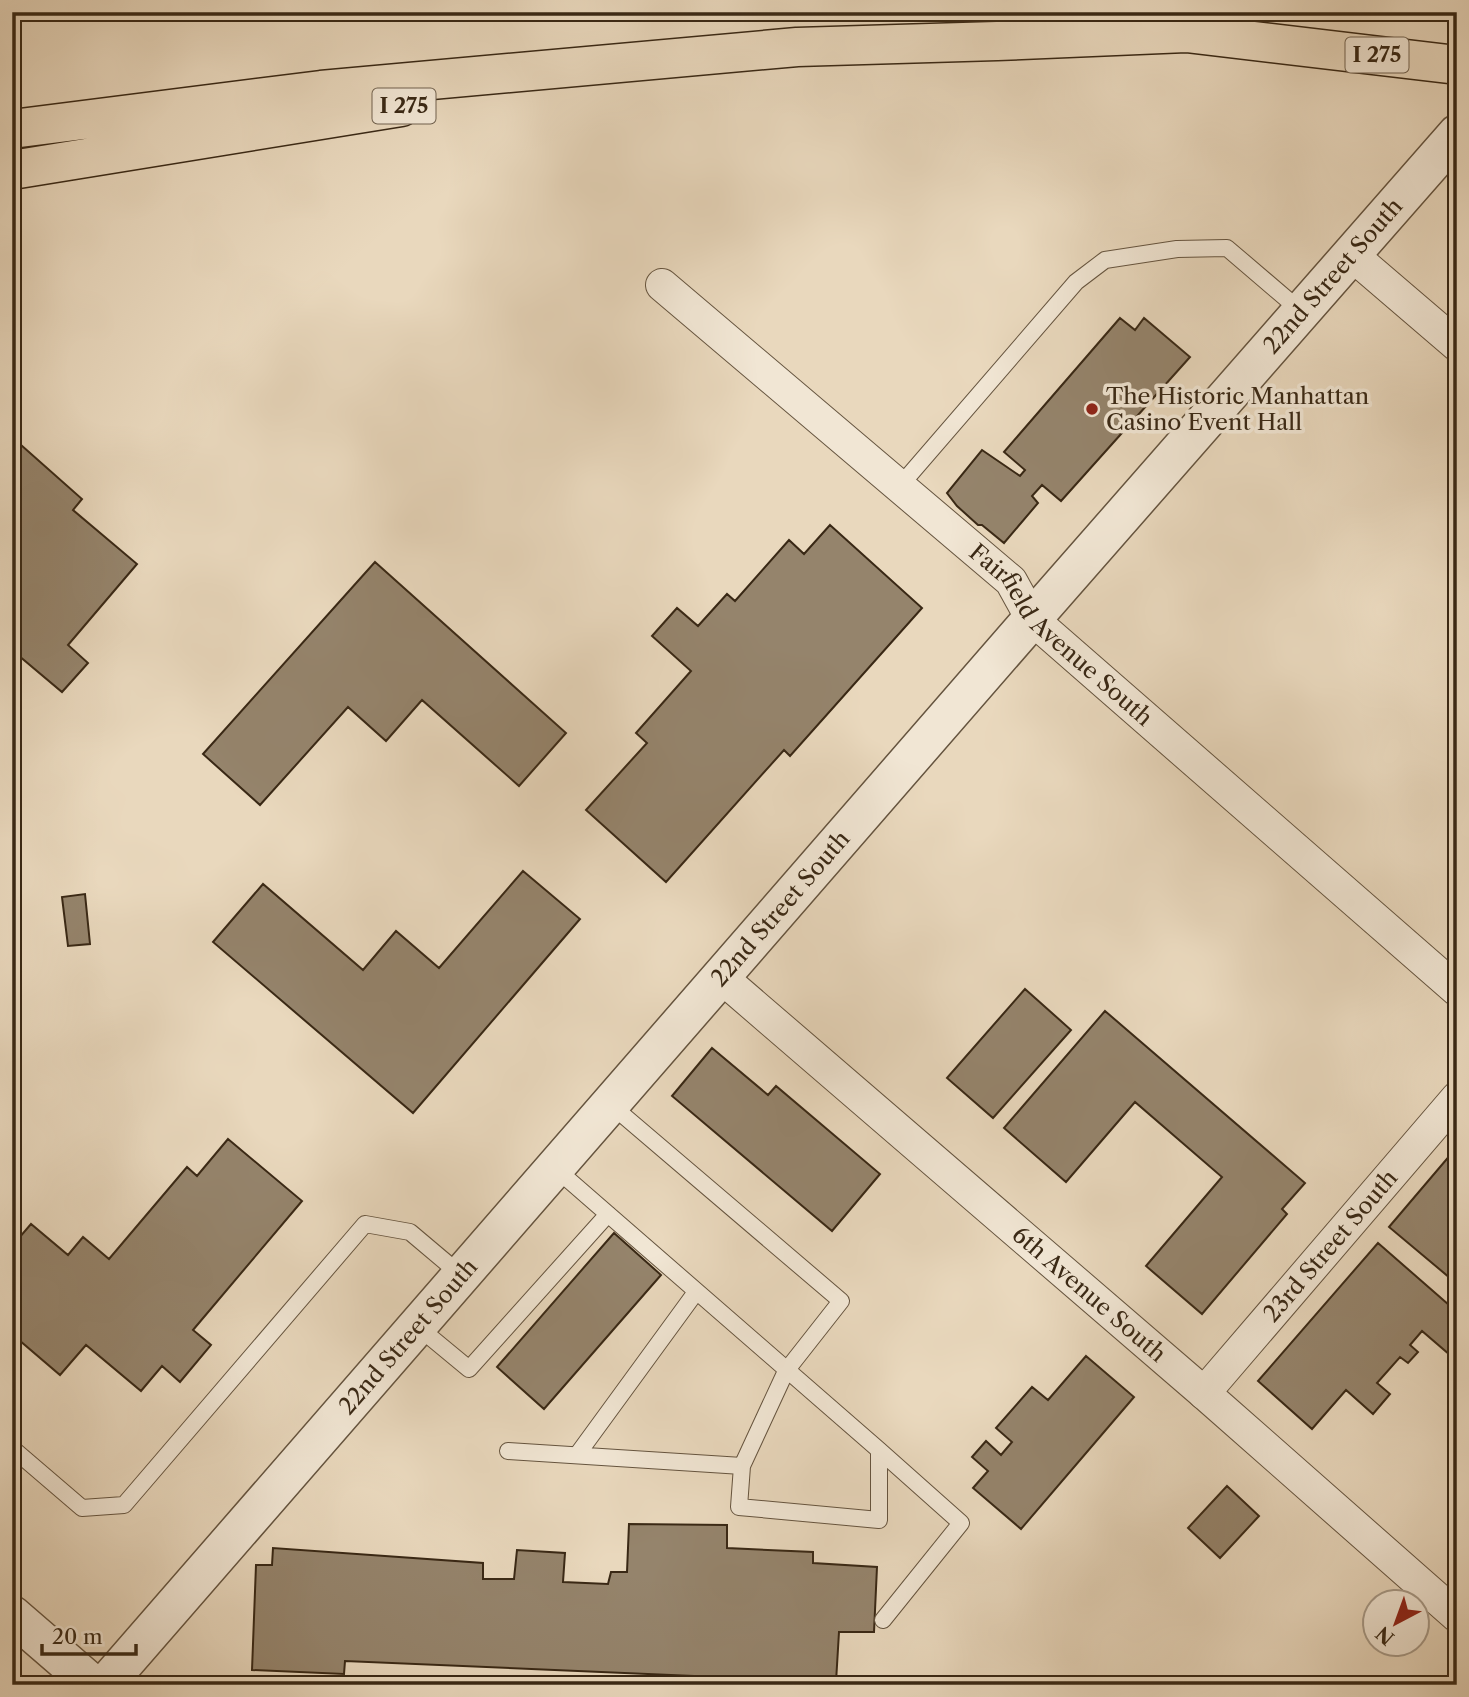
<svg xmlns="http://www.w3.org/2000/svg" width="1469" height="1697" viewBox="0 0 1469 1697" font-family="'Libre Caslon Text',serif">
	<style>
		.building { fill: #95846c; stroke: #392815; stroke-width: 2 }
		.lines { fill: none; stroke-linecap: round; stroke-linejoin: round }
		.service-casing { stroke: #65543f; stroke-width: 18 }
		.minor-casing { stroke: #65543f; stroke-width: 34 }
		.tertiary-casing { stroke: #65543f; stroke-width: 41 }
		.motorway-casing { stroke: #392815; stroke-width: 41 }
		.service { stroke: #f1e6d4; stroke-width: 16 }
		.minor { stroke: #f1e6d4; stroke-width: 32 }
		.tertiary { stroke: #f1e6d4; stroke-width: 38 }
		.motorway { stroke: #e9d8bd; stroke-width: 38 }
		.poi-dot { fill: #8f2418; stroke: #f1e6d4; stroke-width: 2.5 }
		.labels { text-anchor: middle; stroke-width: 7; stroke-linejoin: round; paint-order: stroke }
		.shield { fill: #f1e6d4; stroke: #70614e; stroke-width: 2 }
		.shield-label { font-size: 21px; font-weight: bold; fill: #392815 }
		.street-label { font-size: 23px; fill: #392815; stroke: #f1e6d4 }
		.poi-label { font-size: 23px; fill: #392815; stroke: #f1e6d4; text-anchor: start }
	</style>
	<rect width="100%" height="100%" fill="#e9d8bd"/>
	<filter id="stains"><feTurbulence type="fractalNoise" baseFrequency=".00286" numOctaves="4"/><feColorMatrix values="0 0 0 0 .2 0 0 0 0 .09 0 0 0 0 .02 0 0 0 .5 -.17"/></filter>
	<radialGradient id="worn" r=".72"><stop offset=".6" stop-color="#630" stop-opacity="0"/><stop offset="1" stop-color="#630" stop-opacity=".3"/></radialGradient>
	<path class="building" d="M1120,318L1135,330L1144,318L1190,357L1061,501L1042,485L1032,496L1038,503L1004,543L982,525H978L957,506L947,493L982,450L1020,476L1025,470L1004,452Z
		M12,437L82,499L73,510L137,564L68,645L88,663L62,692L12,650Z
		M830,525L922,608L790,756L784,750L666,882L586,810L647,743L636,733L691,671L652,636L677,608L698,626L727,594L735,601L789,540L804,554Z
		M375,562L566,733L519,786L422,700L386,741L348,707L260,805L203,754Z
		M523,871L580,919L413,1113L213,942L263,884L363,970L396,931L439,968Z
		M85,894L90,944L68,946L62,897Z
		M1025,989L1071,1030L993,1118L947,1078Z
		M1105,1011L1305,1183L1282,1209L1287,1214L1202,1314L1146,1266L1222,1177L1135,1102L1066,1182L1004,1128Z
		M712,1048L768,1095L776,1086L880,1174L832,1231L672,1096Z
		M228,1139L302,1201L193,1330L211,1345L180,1382L162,1366L141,1391L86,1345L60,1375L12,1334V1246L31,1224L68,1255L83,1237L109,1259L187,1167L197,1176Z
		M1457,1147V1270L1450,1278L1389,1227Z
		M614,1233L661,1275L544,1409L497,1367Z
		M1378,1243L1457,1312V1361L1422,1331L1410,1345L1418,1352L1408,1363L1400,1357L1377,1383L1390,1394L1373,1414L1346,1390L1312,1429L1258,1381Z
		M1086,1356L1134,1397L1021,1529L973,1488L988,1471L972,1457L986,1441L1001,1455L1012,1442L996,1428L1032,1387L1048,1400Z
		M1227,1486L1259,1516L1220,1558L1188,1528Z
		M629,1524L727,1525V1548L813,1552V1563L877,1567L874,1632H839L836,1682L345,1661L344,1674L252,1670L256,1565H272L273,1548L483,1563V1579H514L517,1550L565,1553L563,1582L608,1584L611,1572H627Z"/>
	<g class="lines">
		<defs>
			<path id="service" d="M899,487L1076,282L1105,260L1177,249L1227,248L1302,312
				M610,1104L841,1301L786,1371L742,1466
				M555,1168L879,1450L961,1523L883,1620
				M417,1326L469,1369L608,1214
				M12,1448L82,1508L124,1505L365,1224L410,1232L461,1275
				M508,1451L742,1466L739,1507L879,1520V1450
				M577,1455L696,1292"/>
			<g id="minor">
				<path d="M1352,255L1457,345"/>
				<path id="s1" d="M662,285L1011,581L1032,619L1457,990"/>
				<path id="s2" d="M721,977L1204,1393L1457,1616"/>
				<path id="s3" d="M1204,1393L1457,1098"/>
			</g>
			<g id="tertiary">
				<path d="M12,1615L93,1685"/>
				<path id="s4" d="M105,1685L1032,619L1457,134"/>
			</g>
			<path id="motorway" d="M12,129L321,90L797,47L997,41L1186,33L1457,65
				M12,170L401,107"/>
		</defs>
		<use href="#service" class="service-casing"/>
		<use href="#minor" class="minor-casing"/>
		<use href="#tertiary" class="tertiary-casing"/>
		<use href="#motorway" class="motorway-casing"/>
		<use href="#service" class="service"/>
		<use href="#minor" class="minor"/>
		<use href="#tertiary" class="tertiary"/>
		<use href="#motorway" class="motorway"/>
	</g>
	<circle class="poi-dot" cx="1092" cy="409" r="7"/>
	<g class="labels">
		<g class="shield">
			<rect x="1345.5" y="37.5" width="63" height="35" rx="5"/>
			<rect x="372.5" y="88.5" width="63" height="35" rx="5"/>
		</g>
		<g class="shield-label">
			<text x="1377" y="62">I 275</text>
			<text x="404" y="113">I 275</text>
		</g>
		<g class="street-label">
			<text dy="8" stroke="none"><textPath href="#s4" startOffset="1869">22nd Street South</textPath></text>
			<text dy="8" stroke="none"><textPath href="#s1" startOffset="532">Fairfield Avenue South</textPath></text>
			<text dy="8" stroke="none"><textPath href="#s4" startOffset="1029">22nd Street South</textPath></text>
			<text dy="8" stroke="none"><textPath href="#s3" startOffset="194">23rd Street South</textPath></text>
			<text dy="8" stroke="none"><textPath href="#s2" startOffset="486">6th Avenue South</textPath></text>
			<text dy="8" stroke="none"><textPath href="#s4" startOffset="462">22nd Street South</textPath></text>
		</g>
		<g class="poi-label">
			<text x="1106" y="404">The Historic Manhattan<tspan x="1106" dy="26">Casino Event Hall</tspan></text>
		</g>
	</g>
	<rect width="1469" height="1697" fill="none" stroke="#e9d8bd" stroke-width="42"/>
	<rect x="14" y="14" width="1441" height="1669" fill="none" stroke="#392815" stroke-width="3.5"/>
	<rect x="21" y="21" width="1427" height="1655" fill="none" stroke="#392815" stroke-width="2"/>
	<g transform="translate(1396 1623) rotate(221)"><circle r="33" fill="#f1e6d4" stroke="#a79a88" stroke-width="2"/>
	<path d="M0-5L12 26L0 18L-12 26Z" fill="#8f2418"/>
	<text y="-10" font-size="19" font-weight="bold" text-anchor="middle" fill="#392815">N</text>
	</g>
	<path d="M42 1644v10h94v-10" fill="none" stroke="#392815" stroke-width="3.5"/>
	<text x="52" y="1644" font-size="21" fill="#392815" stroke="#f1e6d4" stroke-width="5" paint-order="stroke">20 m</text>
	<rect width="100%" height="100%" filter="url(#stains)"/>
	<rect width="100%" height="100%" fill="url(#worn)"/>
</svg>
